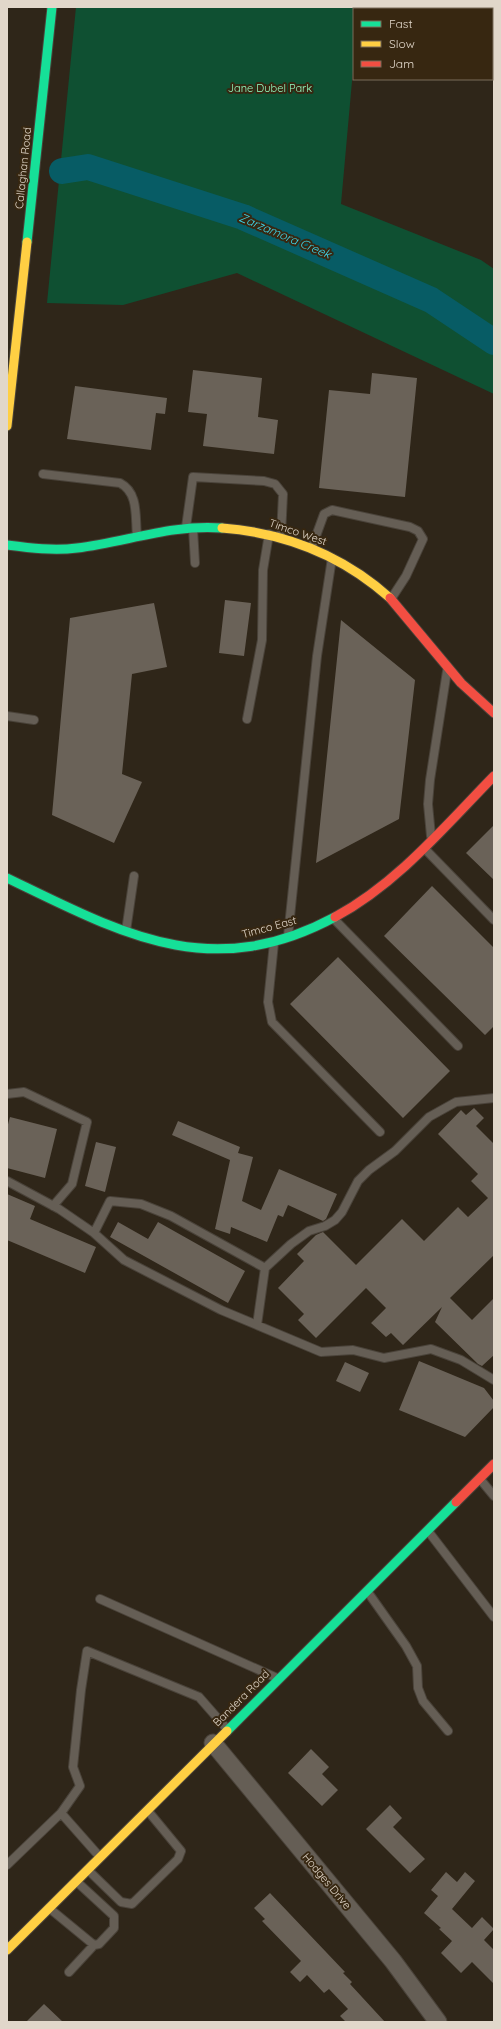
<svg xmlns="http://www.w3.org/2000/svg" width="501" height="2029" viewBox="0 0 501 2029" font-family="Quicksand,sans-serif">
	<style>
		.green { fill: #0f5032 }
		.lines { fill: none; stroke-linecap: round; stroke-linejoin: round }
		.river { stroke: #075c65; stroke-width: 26 }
		.building { fill: #6a6258 }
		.lane-casing { stroke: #4a433a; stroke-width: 10 }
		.street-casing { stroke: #4a433a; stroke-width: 19 }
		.fast-casing { stroke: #4a433a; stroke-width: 11 }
		.slow-casing { stroke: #4a433a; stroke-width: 11 }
		.jam-casing { stroke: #4a433a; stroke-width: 11 }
		.lane { stroke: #655e55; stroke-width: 8 }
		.street { stroke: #655e55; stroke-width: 17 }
		.fast { stroke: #16e098; stroke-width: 9 }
		.slow { stroke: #ffcf43; stroke-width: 9 }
		.jam { stroke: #f24e42; stroke-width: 9 }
		.labels { text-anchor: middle; stroke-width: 4; stroke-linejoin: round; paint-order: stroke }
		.park-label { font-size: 11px; fill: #94fbc2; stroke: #372711 }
		.street-label { font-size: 11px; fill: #e1d7ca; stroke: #372711 }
		.water-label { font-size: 12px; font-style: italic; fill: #3fd9ee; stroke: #372711 }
	</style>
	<rect width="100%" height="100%" fill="#2f2619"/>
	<path class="green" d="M76,7H494V28L492,27V9H354V59L341,204L481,260L494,269V394L237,273L123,305L47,303Z"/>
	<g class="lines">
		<path class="river" d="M62,171L88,167L243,217L431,300L494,342"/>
	</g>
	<path class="building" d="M193,370L262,378L258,417L278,420L274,454L203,446L207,414L188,412Z
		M372,373L417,378L405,497L319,488L329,390L370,394Z
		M75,386L167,398L165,414L156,413L151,450L67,439Z
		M225,600L251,603L244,656L219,653Z
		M154,603L167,667L132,674L122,774L142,782L114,843L52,815L70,618Z
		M341,620L415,680L399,819L316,863Z
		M494,825V880L466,853Z
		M432,886L494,948V1026L485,1035L384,936Z
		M338,957L450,1071L403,1118L290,1004Z
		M474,1108L484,1118L476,1126L494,1144V1255L450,1298L472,1320L494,1298V1355L482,1366L478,1364L435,1322L442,1307L403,1345L391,1333L386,1337L371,1323L386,1308L366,1288L316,1338L298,1320L304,1314L278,1288L304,1261L297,1254L316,1235L323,1232L356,1265L402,1219L424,1241L458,1207L468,1217L488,1198L471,1181L478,1174L438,1134L461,1110L466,1115Z
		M10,1117L57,1129L45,1178L7,1168V1128Z
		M178,1121L240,1147L238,1153L253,1157L242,1201L261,1210L279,1169L337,1194L326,1219L323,1221L288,1205L283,1217L278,1215L267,1242L231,1227L230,1234L215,1229L230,1160L172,1135Z
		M96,1142L116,1147L105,1192L85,1186Z
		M7,1194L35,1206L30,1219L96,1247L85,1273L7,1240Z
		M118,1222L148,1239L158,1222L245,1271L228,1303L110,1237Z
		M419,1361L484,1388L494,1401V1407L465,1437L399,1410Z
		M345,1362L369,1373L360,1392L336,1381Z
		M311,1749L329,1767L322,1774L338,1790L322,1806L288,1773Z
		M390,1805L402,1818L393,1827L425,1859L410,1873L366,1829Z
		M446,1872L457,1882L465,1872L475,1881L452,1909L472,1928L482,1917L494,1929L484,1940L494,1950V1984L472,1962L461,1973L441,1953L452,1941L439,1929L441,1928L424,1913L438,1896L431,1890Z
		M270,1893L345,1972L343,1973L352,1982L350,1984L385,2022H346L340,2016L348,2009L329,1989L324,1993L307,1975L300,1982L290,1972L301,1961L262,1921L265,1919L254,1908Z
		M44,2004L63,2022H26Z"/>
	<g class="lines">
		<defs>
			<path id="lane" d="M43,474L120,483C139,493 135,517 137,536
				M186,527L193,477L264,481L275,484L283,494L281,536
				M193,528L195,563
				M312,547L324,514L332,510L410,527L418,531L423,539L406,576L391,599
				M7,716L34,720
				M247,719L262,640L263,570L269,534
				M431,836L428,804L430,780L447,671
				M425,849L494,920
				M333,918L458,1046
				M126,931L134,876
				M288,936L317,656L332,558
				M274,943L268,1002L272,1022L380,1132
				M7,1094L24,1092L87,1122L72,1184L53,1206
				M7,1181L59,1209L94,1233L124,1260L221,1310L321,1352L353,1350L384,1358L431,1349L461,1360L494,1380
				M94,1233L110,1201L141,1204L171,1216L265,1268L257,1325
				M265,1268L291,1244L309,1231L325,1226L335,1220L342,1212L358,1181L369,1170L395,1151L429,1117L456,1102L494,1098
				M480,1479L494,1496
				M428,1531L494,1617
				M367,1591L406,1646L417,1666L418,1688L423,1701L448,1731
				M100,1599L277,1678
				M61,1813L99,1856
				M7,1865L61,1813L80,1786L73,1767L81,1690L87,1651L199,1697L227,1729
				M88,1870L121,1902L132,1904L178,1859L181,1851L148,1811
				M49,1908L94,1945L99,1944L114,1928V1916L76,1881
				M69,1972L94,1945"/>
			<path id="street" d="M213,1743L393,1961L438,2022"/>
			<path id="fast" d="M27,242L52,7
				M7,545C30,548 54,551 77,548C126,542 172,524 222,528
				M7,878C121,933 210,984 335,917
				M227,1731L456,1502"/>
			<path id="slow" d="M7,426L27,242
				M222,528C286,533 342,555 390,598
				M7,1950L227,1731"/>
			<path id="jam" d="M390,598L461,683L494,713
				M335,917C398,883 445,826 494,776
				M456,1502L494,1464"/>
		</defs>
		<use href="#lane" class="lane-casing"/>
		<use href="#street" class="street-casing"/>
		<use href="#fast" class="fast-casing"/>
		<use href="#slow" class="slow-casing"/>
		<use href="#jam" class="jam-casing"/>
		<use href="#lane" class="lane"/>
		<use href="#street" class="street"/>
		<use href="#fast" class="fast"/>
		<use href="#slow" class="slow"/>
		<use href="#jam" class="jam"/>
	</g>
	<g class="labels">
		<g class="park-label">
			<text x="270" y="92">Jane Dubel Park</text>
		</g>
		<g class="street-label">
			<text transform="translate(23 168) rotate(-84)" y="4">Callaghan Road</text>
			<text transform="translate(298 532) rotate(19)" y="4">Timco West</text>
			<text transform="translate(269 927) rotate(-15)" y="4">Timco East</text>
			<text transform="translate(241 1698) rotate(-45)" y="4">Bandera Road</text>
			<text transform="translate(327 1881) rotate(50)" y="4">Hodges Drive</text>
		</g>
		<g class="water-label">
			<text transform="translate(285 236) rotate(23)" y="4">Zarzamora Creek</text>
		</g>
	</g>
	<rect width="501" height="2029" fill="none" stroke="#e1d7ca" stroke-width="16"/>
	<rect x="353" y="8" width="140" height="72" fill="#372711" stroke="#7b6d5b"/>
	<rect x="361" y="21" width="20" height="6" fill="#16e098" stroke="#7b6d5b"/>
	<text x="389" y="28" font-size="12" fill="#e1d7ca">Fast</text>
	<rect x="361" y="41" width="20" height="6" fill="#ffcf43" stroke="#7b6d5b"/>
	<text x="389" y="48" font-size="12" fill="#e1d7ca">Slow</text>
	<rect x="361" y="61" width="20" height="6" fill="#f24e42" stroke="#7b6d5b"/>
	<text x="389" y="68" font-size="12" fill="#e1d7ca">Jam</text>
</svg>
